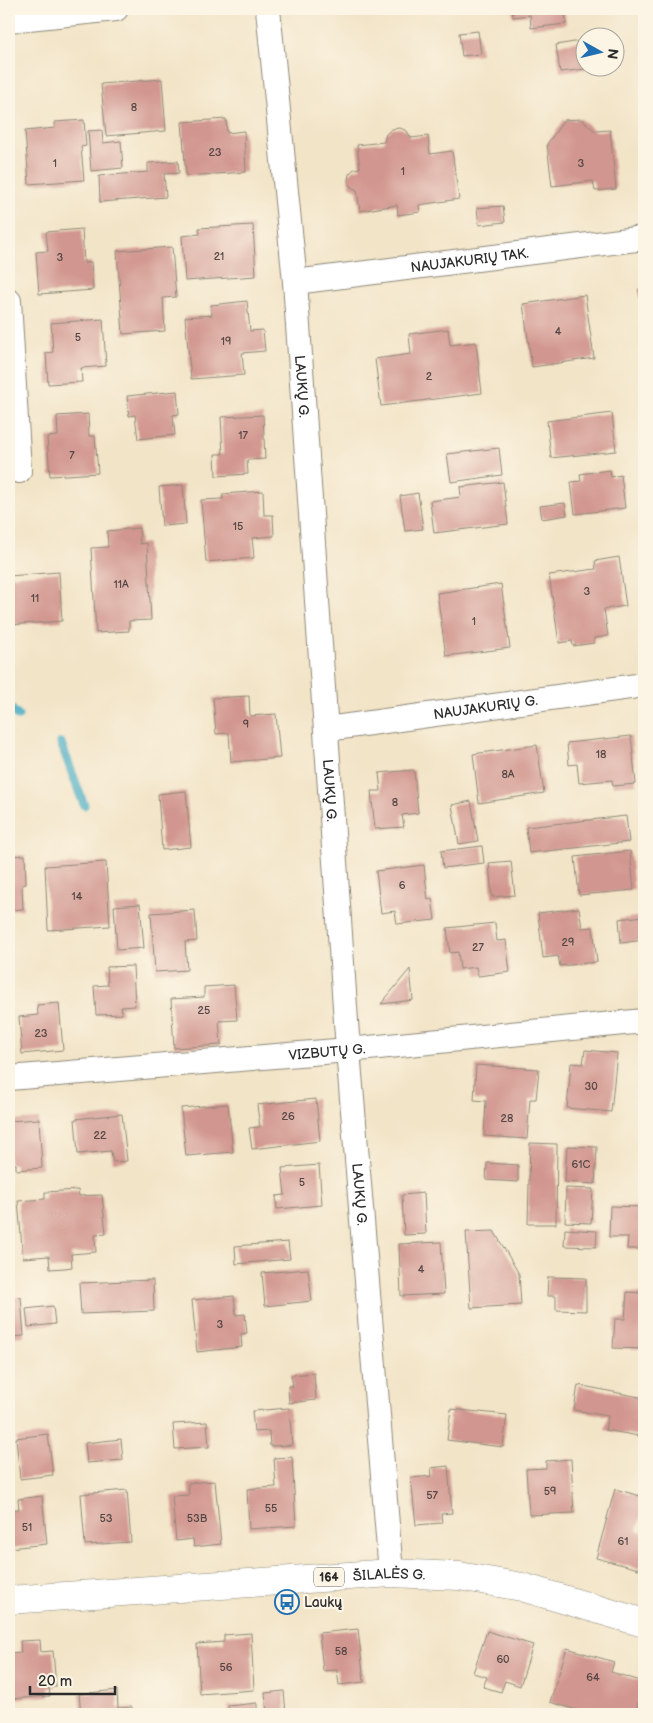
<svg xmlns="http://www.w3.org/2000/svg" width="653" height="1723" viewBox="0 0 653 1723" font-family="'Balsamiq Sans',sans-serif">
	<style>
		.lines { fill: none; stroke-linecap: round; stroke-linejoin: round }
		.stream { stroke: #44abc3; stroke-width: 9 }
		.building { fill: #d1968f }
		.minor-casing { stroke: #8e8879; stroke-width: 26 }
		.primary-casing { stroke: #8e8879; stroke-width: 29 }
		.minor { stroke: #fff; stroke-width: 24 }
		.primary { stroke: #fff; stroke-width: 28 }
		.labels { text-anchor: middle; stroke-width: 4.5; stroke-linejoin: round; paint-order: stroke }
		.number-label { font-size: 11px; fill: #544644 }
		.shield { fill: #fcf5e5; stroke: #6a6863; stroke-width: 1 }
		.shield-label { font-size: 12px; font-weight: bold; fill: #2b2b2b }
		.street-label { font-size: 14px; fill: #2b2b2b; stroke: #fcf5e5 }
		.poi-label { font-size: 14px; fill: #2b2b2b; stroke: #fcf5e5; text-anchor: start }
	</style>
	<rect width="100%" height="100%" fill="#fcf5e5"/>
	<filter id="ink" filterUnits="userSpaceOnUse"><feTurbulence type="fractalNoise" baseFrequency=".02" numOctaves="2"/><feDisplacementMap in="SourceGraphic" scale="10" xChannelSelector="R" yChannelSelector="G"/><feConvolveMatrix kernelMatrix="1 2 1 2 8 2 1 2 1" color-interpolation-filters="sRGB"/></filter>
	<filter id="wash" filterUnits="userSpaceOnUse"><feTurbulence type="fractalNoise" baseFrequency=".0096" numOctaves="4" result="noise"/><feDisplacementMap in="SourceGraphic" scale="20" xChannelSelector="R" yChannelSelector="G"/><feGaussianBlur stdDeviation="1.12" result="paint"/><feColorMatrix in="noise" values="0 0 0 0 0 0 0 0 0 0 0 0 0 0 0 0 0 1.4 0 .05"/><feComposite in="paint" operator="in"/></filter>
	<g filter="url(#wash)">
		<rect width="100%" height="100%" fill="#f2e4c7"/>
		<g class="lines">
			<path class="stream" d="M9,707L18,716
				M61,743L84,805"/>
		</g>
		<g id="blocks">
			<path class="building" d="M512,9H576V11L565,12L566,24L531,28L530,15L513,17Z
				M478,31L481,54L462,56L459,33Z
				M586,40V69L560,72L556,45Z
				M162,79L166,131L106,136L101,84Z
				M226,119L227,133L244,131L246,172L186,176L182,122Z
				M581,119L595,131L610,130L616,189L595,191L593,181L552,186L547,144L564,120Z
				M84,120L86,146L81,147L84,180L29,184L25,131L55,128V122Z
				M400,128L407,131L411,138L428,136L430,154L452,151L459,199L419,205L420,212L398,215L397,205L360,211L357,190L351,187L348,181L349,174L354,169L360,168L357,145L384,142L386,134L392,129Z
				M102,130L103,143L121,141L123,168L91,171L88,131Z
				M178,161L179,173L164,174L166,197L100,202L99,176L148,172V163Z
				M503,206L505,222L479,225L477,208Z
				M253,225L256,276L185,281L182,236L200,234L199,228Z
				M82,229L84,263L91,262L93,290L39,294L36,252L48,251L46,232Z
				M172,247L176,297L163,298L165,331L123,334L117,251Z
				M644,288V322H643L639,289Z
				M585,295L594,358L532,367L523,304Z
				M247,301L250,331L263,330L265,351L242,353L244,375L191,379L185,317L212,315L211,305Z
				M103,319L106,366L81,368L82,382L48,384L46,353L53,352L51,323Z
				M448,329L450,345L476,342L482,393L381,406L375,359L411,354L409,334Z
				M177,391L179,414L173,415L175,435L138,439L135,415L129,416L127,396Z
				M612,413L616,451L551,458L547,421Z
				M88,414L89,436H95L98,473L50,476L47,437L58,436L57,416Z
				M263,415L265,459L247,460L248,474L216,476L215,454H223L221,417Z
				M499,448L502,475L451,482L447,454Z
				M610,470L611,477L621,475L625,508L575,514L571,482L581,481L580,474Z
				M503,482L508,524L434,533L430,501L461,497L460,487Z
				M183,485L186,524L162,526L159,487Z
				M263,491L264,515H273L274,536L252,538L254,558L206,562L201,500L223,499V494Z
				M418,493L423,529L405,531L400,496Z
				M565,503L567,515L542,519L540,506Z
				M139,528L140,544L147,543L151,620L129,621V631L96,633L91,548L108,547L107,531Z
				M619,557L626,606L604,609L608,636L594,638V643L573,646L572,641L559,643L549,575L596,569L595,561Z
				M59,572L62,621L9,625V576Z
				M501,584L510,648L446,656L437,593Z
				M249,696L250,716L276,714L280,758L231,762L229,733L216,734L213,698Z
				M631,736L636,784L613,786L612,780L579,783L577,764L569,765L567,743Z
				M537,745L544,793L479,803L473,754Z
				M414,770L418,813L402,815L404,827L375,829L371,791H381L379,773Z
				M186,791L191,847L162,850L158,794Z
				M471,801L478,841L459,844L452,805Z
				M626,816L629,842L529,853L526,827Z
				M482,846L484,863L443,868L441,851Z
				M630,851L634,890L579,895L575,857Z
				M25,855L26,884L22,885L23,909L9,910V856Z
				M511,861L515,895L492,897L489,863Z
				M106,862L110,926L48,930L45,866Z
				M424,865L428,900L432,899L435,920L397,924L395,911L381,913L376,871Z
				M140,904L144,948L117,950L114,906Z
				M579,908L582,928L593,927L597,962L560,966L558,956L543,958L538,913Z
				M195,910L197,941L185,942L187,970L155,972L151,913Z
				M644,916V940L621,943L619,919Z
				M495,923L497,941L506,940L510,972L478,976L476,967L460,969L458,952L450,953L447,928Z
				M133,966L135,1006L121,1007L122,1014L96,1015L94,986L108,985L107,967Z
				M410,969L413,1000L381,1004Z
				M234,985L237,1020L219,1021L221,1045L174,1048L171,999L204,997V987Z
				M59,1003L63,1050L22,1054L19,1017L38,1015L37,1005Z
				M585,1050L617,1053L611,1112L567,1108L571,1063L583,1064Z
				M476,1065L539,1069L536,1099H530L527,1139L484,1136L486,1101L474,1100Z
				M316,1099L320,1141L252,1149L249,1128L260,1127L257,1105Z
				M228,1104L233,1152L186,1156L181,1108Z
				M122,1114L127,1161L113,1162L111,1151L78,1154L75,1119Z
				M39,1119L42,1168L16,1170V1164H9V1121Z
				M530,1143L557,1144L556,1224H528Z
				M567,1146L597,1147L595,1184L565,1182Z
				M487,1163L518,1165V1182L486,1180Z
				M319,1165L322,1205L277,1209L276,1196L285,1195L282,1168Z
				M566,1188L593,1189L591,1223L565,1222Z
				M78,1190L79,1196L102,1195L106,1234L95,1235L96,1252L71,1254L72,1267L65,1268L50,1269L49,1256L23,1258L18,1201L45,1199V1192Z
				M424,1193L426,1234L404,1235L402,1195Z
				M610,1206L644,1207V1249H627L628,1237H609Z
				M565,1229L597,1231L596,1247L564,1246Z
				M494,1231L519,1274L521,1305L471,1308L466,1232Z
				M288,1242L290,1259L236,1264L235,1246Z
				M441,1242L444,1294L401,1296L399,1244Z
				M308,1269L312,1301L265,1306L262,1273Z
				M548,1277L586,1278V1311L556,1310V1296H547Z
				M153,1280L154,1311L81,1314L79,1283Z
				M627,1292L644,1293L643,1349L613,1348L615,1319H625Z
				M234,1296L236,1315L245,1314L247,1333L241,1334L242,1347L197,1352L192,1300Z
				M21,1297L24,1336L9,1337V1298Z
				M53,1306L55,1324L28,1327L26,1309Z
				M314,1373L316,1400L289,1403L288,1386H293L291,1375Z
				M578,1385L644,1398V1409L639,1436L605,1430L608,1416L574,1410Z
				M289,1408L292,1445L270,1446L269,1431L254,1432L252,1411Z
				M451,1409L507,1415L503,1447L447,1440Z
				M207,1422L209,1447L175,1449L173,1424Z
				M48,1434L53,1475L20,1479L16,1438Z
				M121,1439L123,1460L87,1463L85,1443Z
				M292,1457L296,1526L249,1529L247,1489L276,1487L274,1458Z
				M571,1459L574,1513L529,1515L526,1469L546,1468V1461Z
				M448,1466L452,1513L441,1514L442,1523L416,1525L411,1478L432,1476L431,1468Z
				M215,1481L221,1544L194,1547L193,1539L176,1541L172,1496L189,1495L188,1483Z
				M615,1489L644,1497V1504L637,1531L644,1533V1549L639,1569L596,1558Z
				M127,1490L131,1542L85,1545L81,1494Z
				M42,1496L47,1544L9,1548V1510L19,1509L18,1499Z
				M358,1629L364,1682L339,1685L337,1670L323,1671L319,1633Z
				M487,1631L533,1645L520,1686L505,1681L501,1692L483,1687L487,1677L473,1673Z
				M251,1633L254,1690L200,1694L197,1644L224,1642V1635Z
				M40,1640L41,1652L53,1651L56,1687H49L50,1696L10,1699L9,1653L21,1652L20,1641Z
				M567,1648L614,1662L611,1672L644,1682L635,1714H590L550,1702Z
				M117,1690L118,1708L132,1707L133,1714H81L79,1694Z
				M284,1691L286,1714H267L265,1693Z
				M257,1703V1714H229L228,1706Z"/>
		</g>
	</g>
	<g filter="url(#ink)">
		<use href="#blocks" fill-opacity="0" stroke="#8e8879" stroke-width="1"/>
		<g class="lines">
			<defs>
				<g id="minor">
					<path id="s1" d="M268,9L295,282L348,1050L391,1573"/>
					<path d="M9,20L116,9"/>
					<path id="s2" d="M295,282L644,238"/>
					<path d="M9,301L19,471"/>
					<path id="s3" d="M327,729L644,685"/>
					<path id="s4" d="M9,1078L348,1050L644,1021"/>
				</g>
				<g id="primary">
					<path id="s5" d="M9,1600L391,1573L459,1576L522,1587L644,1623"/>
				</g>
			</defs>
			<use href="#minor" class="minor-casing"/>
			<use href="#primary" class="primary-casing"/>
			<use href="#minor" class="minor"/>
			<use href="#primary" class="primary"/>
		</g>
	</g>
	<defs>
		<symbol id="bus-ring" viewBox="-11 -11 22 22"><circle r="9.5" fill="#fcf5e5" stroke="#1f6fb2" stroke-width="1.5"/><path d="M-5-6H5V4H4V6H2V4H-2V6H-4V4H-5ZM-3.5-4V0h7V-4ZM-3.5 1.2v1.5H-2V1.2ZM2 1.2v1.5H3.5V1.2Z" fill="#1f6fb2"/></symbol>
	</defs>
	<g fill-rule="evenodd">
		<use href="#bus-ring" x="273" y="1588" width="28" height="28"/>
	</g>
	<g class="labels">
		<g class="number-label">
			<text x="134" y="111">8</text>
			<text x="215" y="156">23</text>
			<text x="55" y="167">1</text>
			<text x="581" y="167">3</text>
			<text x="403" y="175">1</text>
			<text x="219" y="260">21</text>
			<text x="60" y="261">3</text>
			<text x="558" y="335">4</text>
			<text x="78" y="341">5</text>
			<text x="226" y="345">19</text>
			<text x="429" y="380">2</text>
			<text x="243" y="439">17</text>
			<text x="72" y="459">7</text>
			<text x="238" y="530">15</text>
			<text x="121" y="588">11A</text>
			<text x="587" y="595">3</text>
			<text x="35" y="602">11</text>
			<text x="474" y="625">1</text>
			<text x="246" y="728">9</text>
			<text x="601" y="758">18</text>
			<text x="508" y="778">8A</text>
			<text x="395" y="806">8</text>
			<text x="402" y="889">6</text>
			<text x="77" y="900">14</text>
			<text x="568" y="946">29</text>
			<text x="478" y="951">27</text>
			<text x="204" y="1014">25</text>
			<text x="41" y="1037">23</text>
			<text x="591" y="1090">30</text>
			<text x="288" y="1120">26</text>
			<text x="507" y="1122">28</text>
			<text x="100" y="1139">22</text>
			<text x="581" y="1168">61C</text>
			<text x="302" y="1186">5</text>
			<text x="421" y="1273">4</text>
			<text x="220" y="1328">3</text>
			<text x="550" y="1495">59</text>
			<text x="432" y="1499">57</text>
			<text x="271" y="1512">55</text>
			<text x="106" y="1522">53</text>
			<text x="197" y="1522">53B</text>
			<text x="27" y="1531">51</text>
			<text x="623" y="1545">61</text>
			<text x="341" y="1655">58</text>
			<text x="503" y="1663">60</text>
			<text x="226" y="1671">56</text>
			<text x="593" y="1681">64</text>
		</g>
		<rect class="shield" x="314" y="1567.5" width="30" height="19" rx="4"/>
		<g class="shield-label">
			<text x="329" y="1581">164</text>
		</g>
		<g class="street-label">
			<text dy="5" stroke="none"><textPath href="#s2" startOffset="176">NAUJAKURIŲ TAK.</textPath></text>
			<text dy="5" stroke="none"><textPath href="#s1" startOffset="379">LAUKŲ G.</textPath></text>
			<text dy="5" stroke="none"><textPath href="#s3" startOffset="160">NAUJAKURIŲ G.</textPath></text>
			<text dy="5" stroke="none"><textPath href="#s1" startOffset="784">LAUKŲ G.</textPath></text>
			<text dy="5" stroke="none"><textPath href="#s4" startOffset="319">VIZBUTŲ G.</textPath></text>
			<text dy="5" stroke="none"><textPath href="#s1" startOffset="1189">LAUKŲ G.</textPath></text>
			<text dy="5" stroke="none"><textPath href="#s5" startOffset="381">ŠILALĖS G.</textPath></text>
		</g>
		<g class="poi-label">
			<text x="304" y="1607">Laukų</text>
		</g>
	</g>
	<rect width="653" height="1723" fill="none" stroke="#fcf5e5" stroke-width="30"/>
	<g transform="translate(600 52) rotate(98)"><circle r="24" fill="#fcf5e5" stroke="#a8a49b"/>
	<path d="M0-4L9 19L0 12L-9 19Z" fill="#1f6fb2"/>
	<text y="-8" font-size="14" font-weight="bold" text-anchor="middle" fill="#2b2b2b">N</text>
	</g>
	<path d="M30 1686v8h85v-8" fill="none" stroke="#2b2b2b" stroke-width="2.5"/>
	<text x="38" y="1686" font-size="15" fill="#2b2b2b" stroke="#fcf5e5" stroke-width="4" paint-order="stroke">20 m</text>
</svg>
